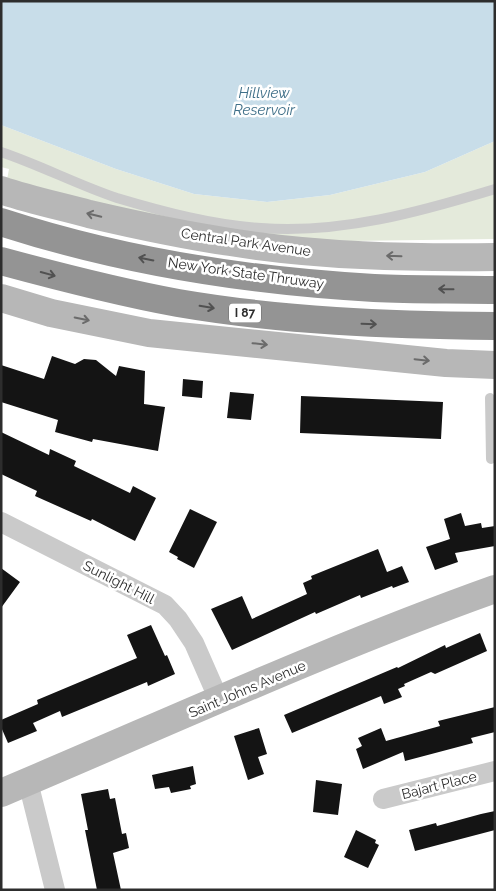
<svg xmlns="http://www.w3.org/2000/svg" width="496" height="891" viewBox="0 0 496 891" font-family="Raleway,sans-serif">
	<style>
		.green { fill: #e4eadb }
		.water { fill: #c8dde9 }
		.building { fill: #141414 }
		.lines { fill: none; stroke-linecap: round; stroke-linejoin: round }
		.lane { stroke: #cacaca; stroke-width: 10 }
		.street { stroke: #cacaca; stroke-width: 20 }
		.secondary { stroke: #b7b7b7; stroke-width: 28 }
		.highway { stroke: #949494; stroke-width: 28 }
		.oneway { stroke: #6b6b6b }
		.oneway2 { stroke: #515151 }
		.labels { text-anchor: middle; stroke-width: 5; stroke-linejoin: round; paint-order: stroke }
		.shield { fill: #fff; stroke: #6c6c6c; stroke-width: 1 }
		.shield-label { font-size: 12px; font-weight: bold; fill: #2d2d2d }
		.street-label { font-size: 14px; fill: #2d2d2d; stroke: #fff }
		.water-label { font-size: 15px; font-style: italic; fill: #407089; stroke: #fff }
	</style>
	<rect width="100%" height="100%" fill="#fff"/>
	<path class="green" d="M1,125L116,169L194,194L267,202L330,195L425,172L495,141V239L349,241L237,237L6,185L9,169L1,167Z"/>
	<path class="water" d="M1,1H495V141L425,172L330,195L267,202L194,194L116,169L1,125Z"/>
	<path class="building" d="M52,356L75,364L84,359L96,360L116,376L119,366L145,371L144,404L165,407L158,451L93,439L92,442L55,432L58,420L1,402V365L44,379Z
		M183,379L203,381L202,398L182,396Z
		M230,392L254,394L251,420L227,418Z
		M301,396L443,402L441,439L300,433Z
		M1,432L49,455L50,449L76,461L74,466L130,493L133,486L156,498L135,541L92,519L91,521L35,496L37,491L1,474Z
		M190,509L217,522L194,568L177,559L178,557L169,552Z
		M461,513L465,526L481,523L482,528L495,526V546L455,553L458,562L435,570L426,547L450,539L444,519Z
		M378,549L387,572L402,566L409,582L393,588L392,586L361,598L360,595L316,614L315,612L232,650L211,609L242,596L252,619L307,594L303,583L312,579L311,576Z
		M1,568L20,582L1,608Z
		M151,625L165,656L167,655L175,674L148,686L147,682L62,717L60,711L33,723L37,731L8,743L1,727V720L38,704L37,700L137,658L127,635Z
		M480,633L487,651L435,674L431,672L404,684L405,686L398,689L402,697L384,704L381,696L292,733L284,715L397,667L398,668L445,645L446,648Z
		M495,707V732L471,738L473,743L405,761L403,752L363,769L356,749L362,746L358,738L381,728L386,741L440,726L438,721Z
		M259,728L267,754L258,757L264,774L248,780L234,736Z
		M193,766L196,784L190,786L191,789L171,793L169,787L155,789L152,775Z
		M316,780L342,784L338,815L313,812Z
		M108,789L110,799L115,798L122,834L126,833L129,848L113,853L121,890H97L85,830H88L81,794Z
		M495,811V830L415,851L409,830L436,823L437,826L481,814Z
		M356,830L376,840L375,843L379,845L368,868L344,857Z"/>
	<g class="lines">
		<path class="lane" d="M1,152C40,165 78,185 117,198C164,212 213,225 261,228C341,234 419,212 495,189
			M490,398L491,459"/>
		<path class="street" d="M1,522L165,605L178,619L194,643L219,700
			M28,782L55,890
			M383,799L495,771"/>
		<path class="secondary" d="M1,190C30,200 60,206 89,214C136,225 183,235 230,242C317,256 407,258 495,257
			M1,298L51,313L149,333L446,363L495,365
			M1,793C165,724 327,649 495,589"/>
		<path class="highway" d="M1,222C121,261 248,281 374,288C414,290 454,289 495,290
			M1,261C60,277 118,292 178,303C283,321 388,325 495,326"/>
	</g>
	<defs><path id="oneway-shaft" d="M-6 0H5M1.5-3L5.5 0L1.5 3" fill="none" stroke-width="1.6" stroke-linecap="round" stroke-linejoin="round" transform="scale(1.25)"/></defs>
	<g class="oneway">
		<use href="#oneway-shaft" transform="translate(94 215) rotate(-166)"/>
		<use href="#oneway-shaft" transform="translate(394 256) rotate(-178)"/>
		<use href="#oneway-shaft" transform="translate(82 319) rotate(12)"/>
		<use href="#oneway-shaft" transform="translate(260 344) rotate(6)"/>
		<use href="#oneway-shaft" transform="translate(422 360) rotate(6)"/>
	</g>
	<g class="oneway2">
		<use href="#oneway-shaft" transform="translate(146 259) rotate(-169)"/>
		<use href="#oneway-shaft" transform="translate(48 274) rotate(15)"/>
		<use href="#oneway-shaft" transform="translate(446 289) rotate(-179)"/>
		<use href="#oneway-shaft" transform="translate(207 307) rotate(9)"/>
		<use href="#oneway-shaft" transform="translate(369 324) rotate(2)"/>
	</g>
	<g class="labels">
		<rect class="shield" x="229" y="303.5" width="32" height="19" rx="4"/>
		<g class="shield-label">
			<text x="245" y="317">I 87</text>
		</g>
		<g class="street-label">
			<text transform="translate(246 242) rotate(8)" y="5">Central Park Avenue</text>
			<text transform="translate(246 273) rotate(8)" y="5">New York State Thruway</text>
			<text transform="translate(119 582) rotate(27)" y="5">Sunlight Hill</text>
			<text transform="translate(247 689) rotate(-23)" y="5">Saint Johns Avenue</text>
			<text transform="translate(439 785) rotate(-14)" y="5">Bajart Place</text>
		</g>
		<g class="water-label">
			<text x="264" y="98">Hillview<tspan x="264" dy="17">Reservoir</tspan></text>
		</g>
	</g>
	<rect width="496" height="891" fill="none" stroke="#2d2d2d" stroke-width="5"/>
</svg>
